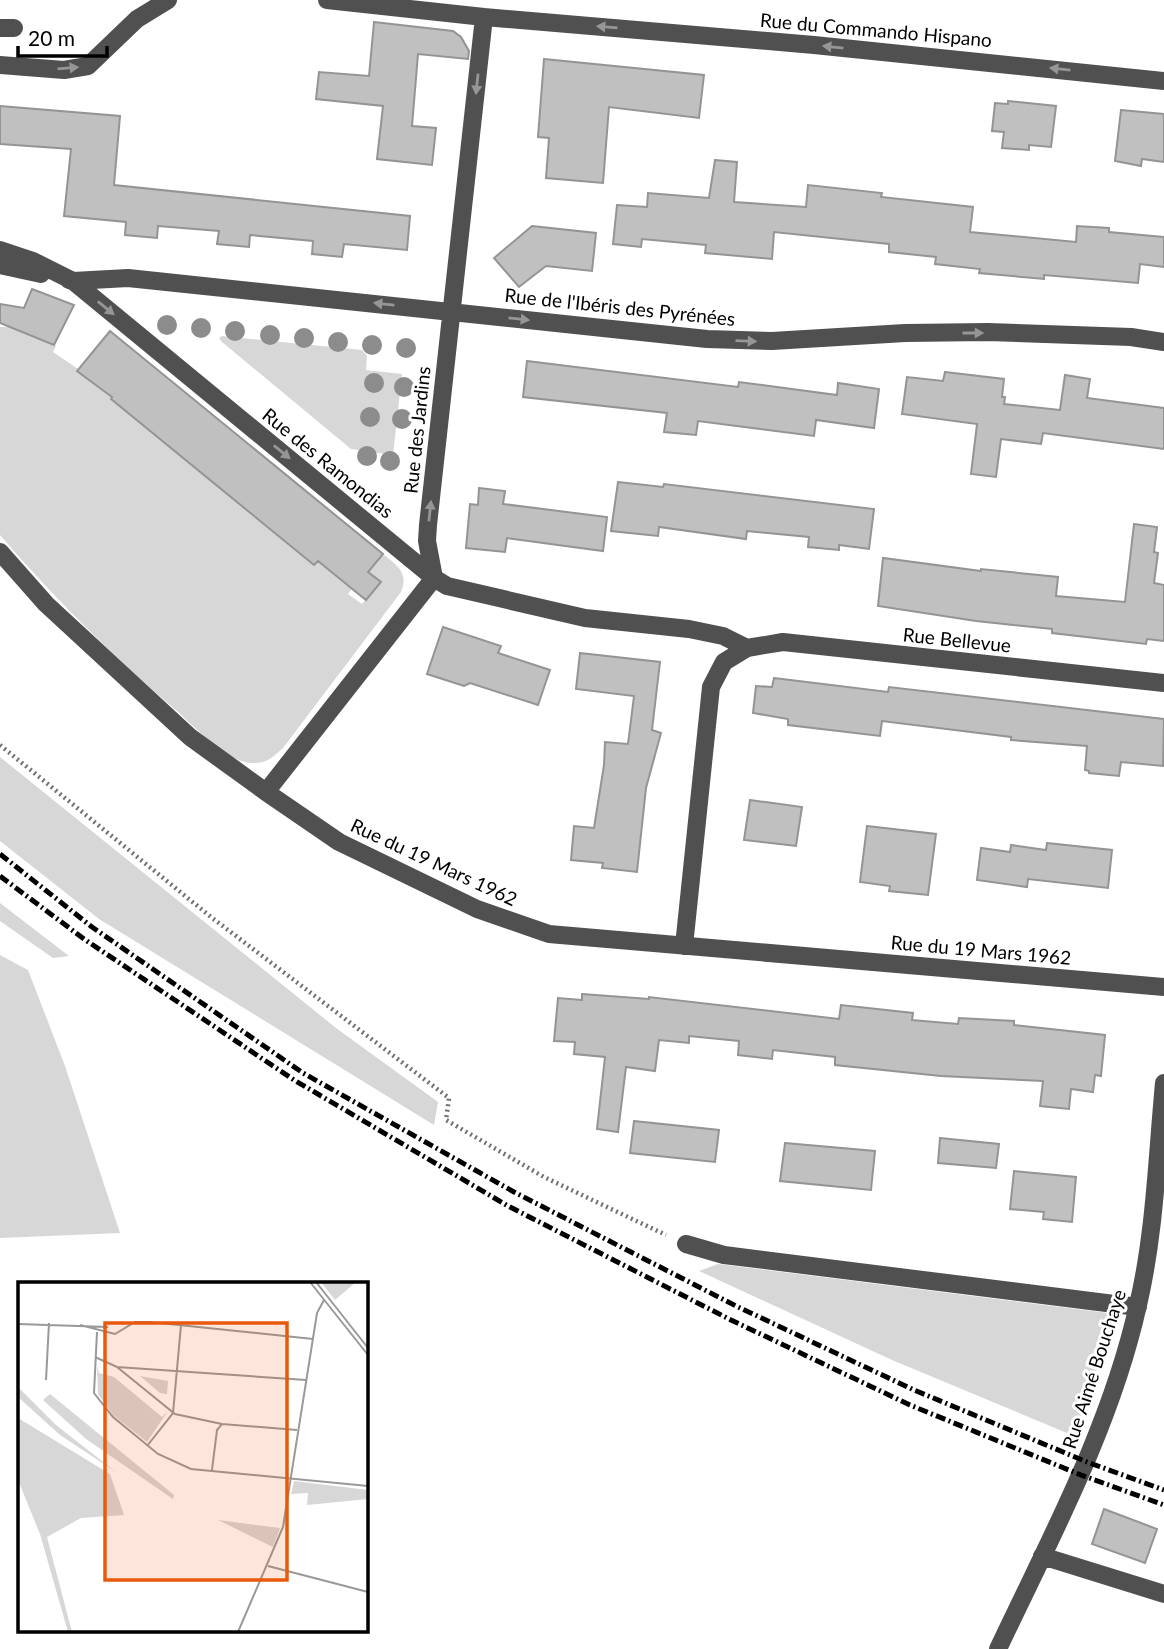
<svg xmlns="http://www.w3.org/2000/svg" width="1164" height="1649" viewBox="0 0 1164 1649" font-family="Lato,sans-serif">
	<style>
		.green { fill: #d7d7d7 }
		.building { fill: #c0c0c0; stroke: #949494; stroke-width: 2 }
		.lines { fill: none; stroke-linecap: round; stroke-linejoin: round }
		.path { stroke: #727272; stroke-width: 4.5; stroke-dasharray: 2 3.5; stroke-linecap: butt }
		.minor { stroke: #505050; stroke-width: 18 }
		.rail { stroke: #000; stroke-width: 5; stroke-dasharray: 10 3.5 2 3.5; stroke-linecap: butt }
		.tree { fill: #8c8c8c }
		.oneway { fill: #969696 }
		.labels { text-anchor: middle; stroke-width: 6; stroke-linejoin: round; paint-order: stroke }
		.street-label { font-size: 19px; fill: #000; stroke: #fff }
		.inset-road { fill: none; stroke: #999; stroke-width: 2 }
		.view { fill: #e8590c; fill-opacity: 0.15; stroke: #e8590c; stroke-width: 3.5 }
		.inset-edge { fill: none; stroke: #000; stroke-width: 3.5 }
	</style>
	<rect width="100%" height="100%" fill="#fff"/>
	<path class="green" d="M0,327H16L56,346L53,352L115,394L111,399L136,420L140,416L230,496L314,565L318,561L352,589L348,594L362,604L381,582L368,572L383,554C397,565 409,573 401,592L283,748C272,758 266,764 251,763C226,761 196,728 178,712C114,657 55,599 0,535Z
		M222,336L362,350L367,356L366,370L402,374L393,455L351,449L222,342L219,338Z
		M0,757L336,1028L438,1102L434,1125L99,919L0,841Z
		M0,903L69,956L53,958L0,921Z
		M0,955L28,970L65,1066L120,1233L0,1238Z
		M718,1264L1116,1314L1074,1436L892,1360L699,1271Z"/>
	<path class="building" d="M374,22L453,31L461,37L469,51L468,59L418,54L412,126L436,128L432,165L377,159L383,106L316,99L319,72L369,76Z
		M544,59L704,75L699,118L609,107L603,183L546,178L549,138L538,137Z
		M1008,101L1056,106L1051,147L1029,145V150L1002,148L1004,132L992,131L995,103L1008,104Z
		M0,106L120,116L114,185L410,216L407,250L344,244L342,257L312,254L313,241L250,235L249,247L217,244L219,231L158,226L157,238L125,235L126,222L64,216L71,149L0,144Z
		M1121,110L1164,114V162L1142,159L1141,166L1115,161Z
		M715,160L737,162L734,202L806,207L808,185L882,193L881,197L973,207L970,232L1076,242L1077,226L1109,228V232L1164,237V267L1140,264L1138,283L1044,275V279L979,273L980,269L935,264L936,257L889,252V244L774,232L772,259L705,253L706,245L642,239L641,247L613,244L617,205L647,207L648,193L709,198Z
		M532,226L596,233L592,271L546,266L519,287L494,258Z
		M32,289L74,305L54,345L0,323V304L24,308Z
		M110,331L383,554L368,572L381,582L366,600L318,561L314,565L111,399L112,397L77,371Z
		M527,361L738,387L739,382L837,395L838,383L879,389L874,428L816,420L814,436L698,421L696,435L664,432L667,413L523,397Z
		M945,372L1004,379L1002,397H1005L1004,404L1060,410L1065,375L1090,379L1087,398L1164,408V449L1043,433L1041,444L1001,439L996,477L971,474L977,424L902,414L907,377L943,381Z
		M618,482L663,487L664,484L874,509L869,549L839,545V550L808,547L809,537L747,531L746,539L659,527L658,536L611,531Z
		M479,488L505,491L503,504L607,517L603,551L507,538L505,552L466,548L470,504L478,505Z
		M1134,524L1157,527L1154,552L1158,553L1154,583L1164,585V641L1147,639L1146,644L1052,633V629L976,621L878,606L883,558L981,571V569L1058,577L1056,596L1125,602Z
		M443,627L501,646L498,653L550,670L538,705L470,683L464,686L427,674Z
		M580,653L660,662L652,730L661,733L646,788L637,872L602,868L603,863L571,860L574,826L594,828L604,765L605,742L628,744L634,696L576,689Z
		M774,678L888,692L889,687L1164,719L1163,766L1121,762L1119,776L1089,773V771L1085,770L1087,746L1011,740V737L882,721L880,736L788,725V719L753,713L756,686L772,687Z
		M750,800L802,807L796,846L744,840Z
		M867,826L936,834L928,895L889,891L890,886L860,882Z
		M1047,843L1112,850L1108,888L1028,879L1027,887L977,880L981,848L1010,852L1011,845L1046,850Z
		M582,994L649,999V997L839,1019L841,1005L913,1013L912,1020L958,1024L959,1018L1014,1021V1025L1105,1035L1101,1076L1095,1075L1093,1092L1071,1089L1069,1109L1040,1106L1043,1081L941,1076L835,1065V1057L773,1050L772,1059L738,1055L739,1041L689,1036V1043L659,1040L655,1071L626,1067L618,1132L597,1129L605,1057L574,1054L575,1042L554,1041L558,998L582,1000Z
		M634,1121L719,1130L715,1162L630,1153Z
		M940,1138L999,1144L996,1168L938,1163Z
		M785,1143L875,1151L871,1190L780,1181Z
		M1014,1171L1076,1177L1072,1222L1043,1219L1044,1212L1010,1209Z
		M1104,1509L1157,1529L1145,1563L1092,1544Z"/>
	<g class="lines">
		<path class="path" d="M0,745L211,917L449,1098L446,1120L544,1177L666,1235"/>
		<path class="minor" d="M327,0L484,17L814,45L1164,81
			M0,28H14
			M0,65L64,70L88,66L137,19L168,0
			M0,250L33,261L73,281L128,278L707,339L772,341L905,333L988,332L1131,337L1164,342
			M0,265L41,274
			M69,280L73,281L434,578L447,586L585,618L689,629L723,636L747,648
			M0,552L46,604L190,737L266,792L339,842L477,909L549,934L1164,987
			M266,792L434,578L427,541L428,525L484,17
			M684,946L711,687L724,662L747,648L783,642L1164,683
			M686,1244L724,1255L1138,1307
			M1042,1556L1164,1594
			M998,1649C1051,1537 1111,1426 1138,1305C1155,1233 1157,1156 1164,1083"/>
		<path class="rail" d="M0,854L92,927L303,1073L514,1192L736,1306L914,1390L1087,1462L1164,1490
			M0,876L84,939L294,1080L508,1206L731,1320L910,1405L1081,1475L1164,1505"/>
	</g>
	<g class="tree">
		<circle cx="167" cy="325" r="10"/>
		<circle cx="201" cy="328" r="10"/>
		<circle cx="235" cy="331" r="10"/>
		<circle cx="270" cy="335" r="10"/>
		<circle cx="304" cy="338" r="10"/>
		<circle cx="338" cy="342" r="10"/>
		<circle cx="372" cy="345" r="10"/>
		<circle cx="406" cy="348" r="10"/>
		<circle cx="374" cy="383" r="10"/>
		<circle cx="404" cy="387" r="10"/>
		<circle cx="370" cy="417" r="10"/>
		<circle cx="402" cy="419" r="10"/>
		<circle cx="367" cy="456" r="10"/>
		<circle cx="390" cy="461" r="10"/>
	</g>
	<defs><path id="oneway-solid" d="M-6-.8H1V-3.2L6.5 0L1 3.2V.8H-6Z" transform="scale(1.75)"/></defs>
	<g class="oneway">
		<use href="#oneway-solid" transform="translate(607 27) rotate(-175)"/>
		<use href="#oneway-solid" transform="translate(833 47) rotate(-174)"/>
		<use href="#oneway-solid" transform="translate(68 68) rotate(-5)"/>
		<use href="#oneway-solid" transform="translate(1060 69) rotate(-174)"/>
		<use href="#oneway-solid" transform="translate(477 84) rotate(96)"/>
		<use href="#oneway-solid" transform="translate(384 304) rotate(-174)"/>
		<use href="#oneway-solid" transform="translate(106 308) rotate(39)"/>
		<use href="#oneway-solid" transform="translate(519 319) rotate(6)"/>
		<use href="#oneway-solid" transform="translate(973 333)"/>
		<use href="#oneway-solid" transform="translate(746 341) rotate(2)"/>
		<use href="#oneway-solid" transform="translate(282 452) rotate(39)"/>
		<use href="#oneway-solid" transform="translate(430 511) rotate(-84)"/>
	</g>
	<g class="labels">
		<g class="street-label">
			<text transform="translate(876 30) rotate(5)" y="7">Rue du Commando Hispano</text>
			<text transform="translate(620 307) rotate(6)" y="7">Rue de l'Ibéris des Pyrénées</text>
			<text transform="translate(417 430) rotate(-84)" y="7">Rue des Jardins</text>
			<text transform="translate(328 463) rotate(39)" y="7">Rue des Ramondias</text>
			<text transform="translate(957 640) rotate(6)" y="7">Rue Bellevue</text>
			<text transform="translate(434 862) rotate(25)" y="7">Rue du 19 Mars 1962</text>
			<text transform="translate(981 950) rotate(5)" y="7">Rue du 19 Mars 1962</text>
			<text transform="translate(1094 1369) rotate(-72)" y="7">Rue Aimé Bouchaye</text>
		</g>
	</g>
	<g transform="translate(18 1282)">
		<rect width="350" height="350" fill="#fff"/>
		<path d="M303,0H338L317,18ZM79,84L81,91L96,95L144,135L150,129L129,160L95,133L80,112ZM122,94L150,99L149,112L142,111ZM0,105L38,143L98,190L42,153L0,115ZM32,112L156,213L155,217L68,157L25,118ZM0,136L92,192L106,233L63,236L29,255L54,350H50L22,252L0,198ZM276,199L350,208V217L289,223L290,211L273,212ZM200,238L262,246L255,265Z" fill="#d7d7d7"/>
		<path class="inset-road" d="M292,0L350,73M298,0L350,66M0,42L90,45M62,43L97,52L117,40H132L295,57M79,50L76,111L95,135L140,172L173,187L350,204M77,75L99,85L288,98M99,85L157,132L204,142M28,98L31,41M129,164L155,131L163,43M194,188L199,148L204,142L279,148M250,284L350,310M220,350L265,245L299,31L306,18"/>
		<path class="view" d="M87,41H269V298H87Z"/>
		<rect width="350" height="350" class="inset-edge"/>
	</g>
	<path d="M18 46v10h89v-10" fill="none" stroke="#000000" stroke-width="3.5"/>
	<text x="28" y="46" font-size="21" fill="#000000" stroke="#ffffff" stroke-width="5" paint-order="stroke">20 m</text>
</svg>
